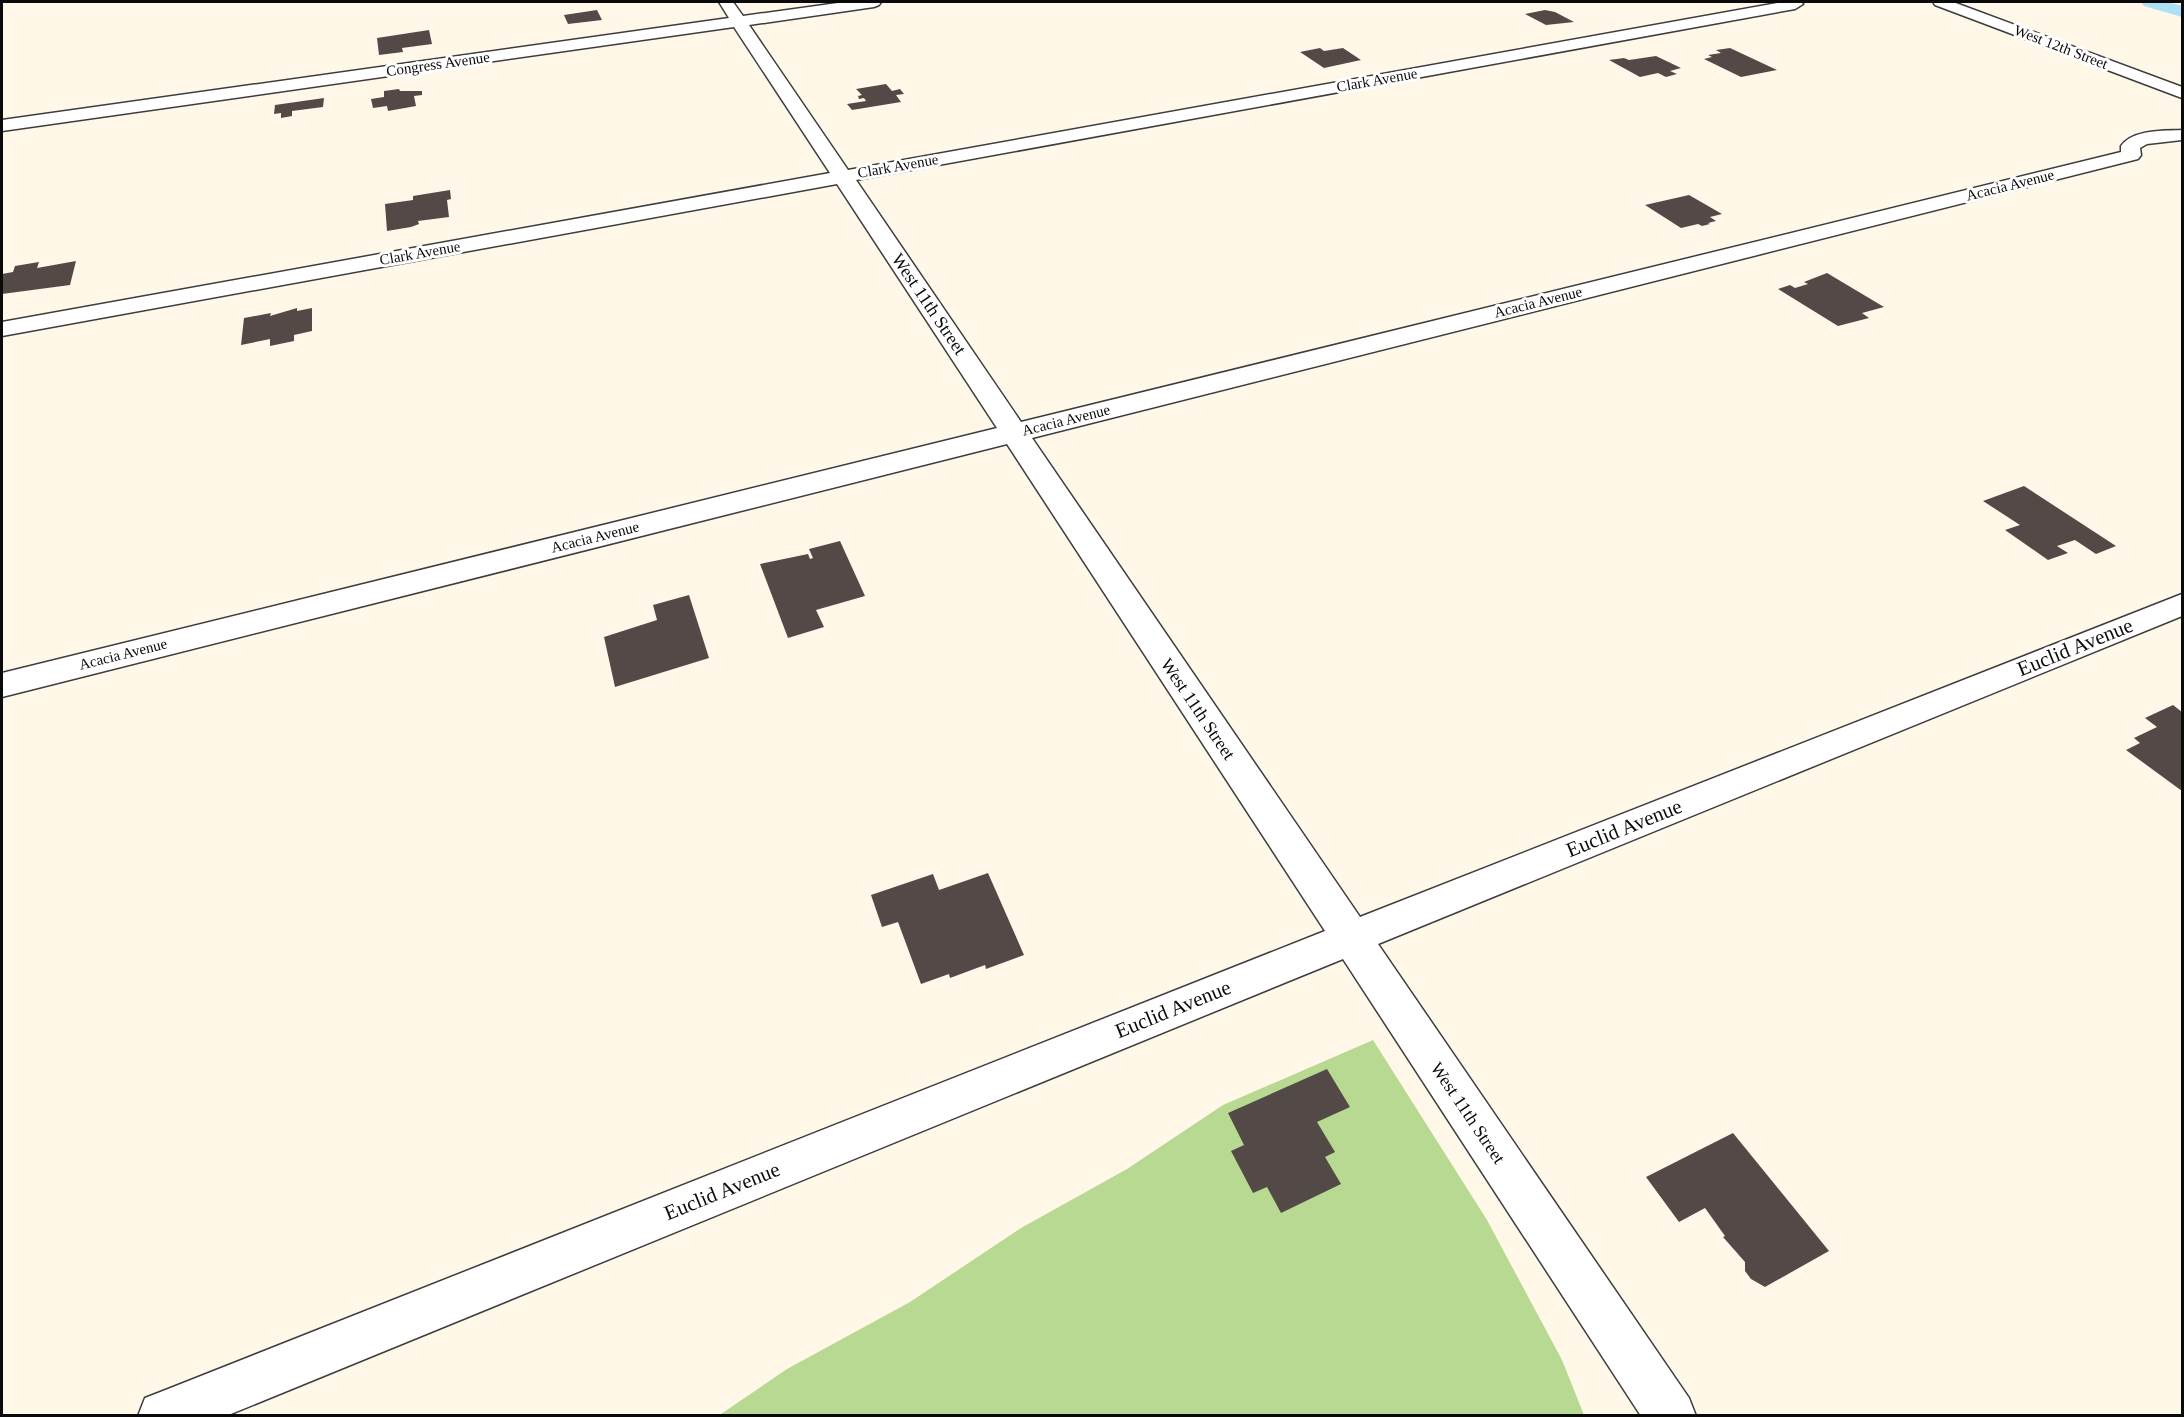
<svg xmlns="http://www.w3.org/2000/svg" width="2184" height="1417" viewBox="0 0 2184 1417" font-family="'Times New Roman',serif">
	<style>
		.forest { fill: #b8d992 }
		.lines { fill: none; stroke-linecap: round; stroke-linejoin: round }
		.canal { fill: #ade1f6; fill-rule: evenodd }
		.building { fill: #534a47 }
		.minor-casing { stroke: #3d3d3d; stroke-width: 3 }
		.minor { fill: #fff; fill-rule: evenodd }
		.labels { text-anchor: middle; stroke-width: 6; stroke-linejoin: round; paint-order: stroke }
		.far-street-label { font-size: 15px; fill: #0a0a0a; stroke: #fff }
		.street-label { font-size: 18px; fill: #0a0a0a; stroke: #fff }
		.near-street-label { font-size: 21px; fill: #0a0a0a; stroke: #fff }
	</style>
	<rect width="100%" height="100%" fill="#fff8e8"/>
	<path class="forest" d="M1373,1040L1487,1220L1562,1360L1584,1415L718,1416L787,1369L910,1302L1021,1228L1127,1169L1223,1105Z"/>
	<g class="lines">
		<path class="canal" d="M2141,2H2167L2182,6V17L2144,6Z"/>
	</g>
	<path class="building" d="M597,10L602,20L568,24L564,15Z
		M1545,10L1555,12L1574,22L1546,25L1525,14Z
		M429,30L432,44L402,48L403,52L379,55L377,38Z
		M1320,48L1324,51L1343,48L1361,60L1324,68L1300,52Z
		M1730,48L1777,70L1741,77L1704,59L1712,57L1708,55L1721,53L1716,50Z
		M1656,56L1681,68L1670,71L1677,74L1666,77L1658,73L1640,77L1609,60L1624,58L1629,60Z
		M886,84L892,91L900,89L904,94L896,95L901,102L852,110L847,104L866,101L864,98L859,99L858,96L862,95L856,89Z
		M399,89L400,91H422V95L414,96L416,106L388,111L387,106L373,108L371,99L384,97V91Z
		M324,98L323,107L292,111V116L281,118V113L274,114L275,105Z
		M450,190L451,199L447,200L449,217L418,221L419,224L411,227L387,231L385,204L413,200V196Z
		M1689,195L1722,214L1710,217L1716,221L1708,223L1710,224L1702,226L1698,224L1681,228L1645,205Z
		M76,261L70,285L2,294V274L13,272L15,266L39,262L37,268Z
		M1827,273L1884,307L1862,313L1869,318L1838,326L1778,289L1790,285L1795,288L1808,284L1804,282Z
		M297,308V311L312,308V331L294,335V341L270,346V339L241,345L244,318L271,313L270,316Z
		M2024,486L2116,546L2096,554L2075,540L2057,546L2068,553L2048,560L2005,530L2020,525L1983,501Z
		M840,541L865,596L816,610L824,627L788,638L760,564L808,554L810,559L813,558L809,549Z
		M689,595L709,658L615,687L604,637L657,620L653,605Z
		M2173,705L2182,712V791L2126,750L2140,743L2134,738L2157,727L2145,718Z
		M988,873L1024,955L986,969L985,965L950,978L949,974L921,984L898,922L882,927L871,895L933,874L939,890Z
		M1327,1069L1350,1107L1317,1122L1335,1152L1325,1157L1341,1184L1281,1213L1267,1187L1253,1193L1231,1151L1244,1145L1228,1113Z
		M1733,1133L1829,1251L1765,1287L1751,1279L1745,1271V1262L1723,1237L1725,1236L1705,1208L1679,1222L1646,1177Z"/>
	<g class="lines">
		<defs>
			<path id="minor" d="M719,2H733L743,16L845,2H881L879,5L874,7L749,25L848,170L1783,2H1801L1803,4L1795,9L856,180L1021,422L2121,152V146C2133,129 2164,131 2182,130V140L2147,144L2140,148L2141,155L2138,159L1032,438L1360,917L2182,594V616L1378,944L1689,1398L1696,1416H1641L1343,959L226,1416H138L145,1398L163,1391L1325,931L1007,444L2,697V673L997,428L837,184L2,336V322L830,173L734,27L2,131V120L729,18Z
				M1933,2H1953L2182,87V98L1935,5Z"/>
		</defs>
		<use href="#minor" class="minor-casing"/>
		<use href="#minor" class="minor"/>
	</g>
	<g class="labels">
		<g class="far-street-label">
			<text transform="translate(2061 47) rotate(21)" y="5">West 12th Street</text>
			<text transform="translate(438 64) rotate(-8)" y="5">Congress Avenue</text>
			<text transform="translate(1377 80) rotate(-10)" y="5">Clark Avenue</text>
			<text transform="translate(898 166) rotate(-10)" y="5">Clark Avenue</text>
			<text transform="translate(2010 185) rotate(-14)" y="5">Acacia Avenue</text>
			<text transform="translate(420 253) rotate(-10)" y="5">Clark Avenue</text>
			<text transform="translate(1538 302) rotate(-14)" y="5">Acacia Avenue</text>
			<text transform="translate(1066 420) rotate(-14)" y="5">Acacia Avenue</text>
			<text transform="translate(595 537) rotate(-14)" y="5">Acacia Avenue</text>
			<text transform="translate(123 654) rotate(-14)" y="5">Acacia Avenue</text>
		</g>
		<g class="street-label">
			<text transform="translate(929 304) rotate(56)" y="6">West 11th Street</text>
			<text transform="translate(1198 709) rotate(56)" y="6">West 11th Street</text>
			<text transform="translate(1468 1113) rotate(56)" y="6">West 11th Street</text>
		</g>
		<g class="near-street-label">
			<text transform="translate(2075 647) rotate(-22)" y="7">Euclid Avenue</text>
			<text transform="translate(1624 828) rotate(-22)" y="7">Euclid Avenue</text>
			<text transform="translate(1173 1009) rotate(-22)" y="7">Euclid Avenue</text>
			<text transform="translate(722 1191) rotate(-22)" y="7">Euclid Avenue</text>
		</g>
	</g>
	<rect width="2184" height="1417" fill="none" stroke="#0a0a0a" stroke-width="6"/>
</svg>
